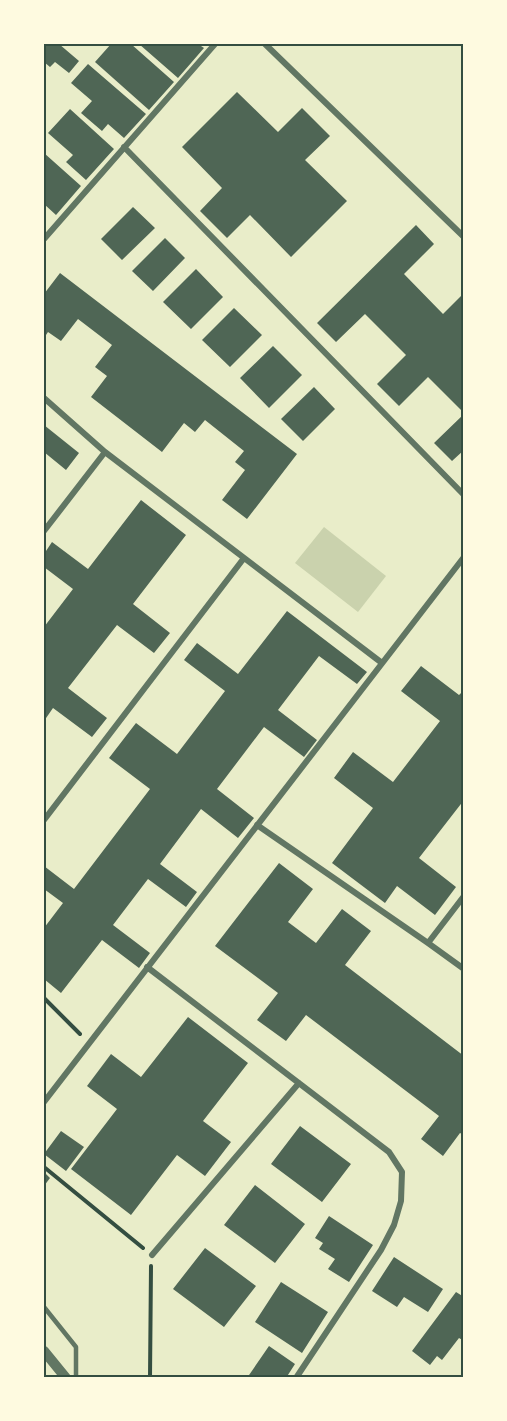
<svg xmlns="http://www.w3.org/2000/svg" width="507" height="1421" viewBox="0 0 507 1421" font-family="Overpass,sans-serif">
	<style>
		.green { fill: #cad2ad }
		.building { fill: #4f6655 }
		.lines { fill: none; stroke-linecap: round; stroke-linejoin: round }
		.path { stroke: #344e41; stroke-width: 4 }
		.service { stroke: #617663; stroke-width: 4.5 }
		.minor { stroke: #617663; stroke-width: 6 }
		.tertiary { stroke: #617663; stroke-width: 10 }
		.neatline { fill: none; stroke: #344e41; stroke-width: 2 }
	</style>
	<rect width="100%" height="100%" fill="#e9edc9"/>
	<path class="green" d="M324,527L386,576L358,612L295,563Z"/>
	<path class="building" d="M44,44H59L79,61L69,73L55,62L50,67L44,62Z
		M111,44H131L174,82L149,110L95,62Z
		M139,44H198L204,48L178,78Z
		M88,64L146,114L124,138L108,124L102,131L81,113L92,101L71,83Z
		M237,92L278,132L302,108L330,136L305,160L347,201L291,257L250,215L227,238L200,211L222,188L182,147Z
		M70,109L114,149L86,180L66,162L73,155L48,133Z
		M44,153L81,186L56,215L44,204Z
		M133,207L155,228L122,260L101,239Z
		M416,225L434,244L404,274L443,314L464,293V413L428,377L399,406L377,384L406,355L365,314L336,342L317,323Z
		M165,238L185,258L153,291L132,271Z
		M196,269L223,297L191,329L163,302Z
		M60,273L297,454L247,519L222,500L245,470L235,462L244,451L205,420L195,432L184,423L162,452L91,397L107,376L95,367L112,345L78,319L61,341L48,332L44,338V294Z
		M234,308L262,335L230,367L202,340Z
		M273,346L302,375L269,408L240,378Z
		M314,387L335,409L303,441L281,419Z
		M464,414V450L452,461L434,443Z
		M44,425L79,453L66,470L44,452Z
		M141,500L186,535L133,604L170,633L154,653L117,625L68,688L107,718L92,737L53,708L44,721V627L73,589L44,567V554L52,542L88,569Z
		M287,611L367,672L357,684L319,656L278,710L317,740L304,757L264,727L217,789L254,818L238,838L201,809L160,864L197,892L186,907L148,879L113,925L150,953L139,968L102,940L61,993L44,979V928L63,903L44,889V866L74,889L150,789L109,758L136,723L177,754L225,691L184,660L197,643L238,674Z
		M421,666L459,695L464,690V800L419,858L456,887L435,915L397,886L385,903L332,863L373,808L334,778L353,752L393,782L440,721L401,691Z
		M279,863L313,889L288,922L316,943L342,909L371,931L345,965L464,1056V1135L460,1133L443,1156L421,1139L439,1116L306,1015L286,1041L257,1020L278,993L215,946Z
		M188,1017L248,1063L203,1121L231,1142L205,1176L177,1155L131,1215L71,1169L117,1109L87,1086L111,1054L141,1077Z
		M300,1126L351,1164L322,1202L271,1164Z
		M61,1131L84,1147L66,1171L44,1154Z
		M44,1172L50,1178L44,1186Z
		M255,1185L305,1224L275,1263L224,1225Z
		M329,1216L373,1245L349,1282L328,1269L335,1259L319,1249L323,1243L315,1238Z
		M205,1248L256,1286L224,1327L173,1289Z
		M394,1257L443,1289L428,1312L404,1297L397,1307L372,1291Z
		M281,1282L328,1312L302,1353L255,1322Z
		M456,1292L464,1297V1341L459,1338L442,1360L437,1356L430,1365L412,1351Z
		M269,1346L295,1364L286,1378H247Z"/>
	<g class="lines">
		<path class="path" d="M44,998L80,1034
			M44,1167L143,1248
			M150,1378L151,1266"/>
		<path class="service" d="M44,1307L76,1347V1378"/>
		<path class="minor" d="M265,44L464,237
			M124,147L464,495
			M44,239L215,44
			M44,398L105,452L382,663
			M44,531L105,452
			M44,820L244,558
			M257,825L428,943L464,969
			M428,943L464,896
			M147,967L389,1152L402,1172L401,1201L394,1225L381,1250L296,1378
			M44,1102L464,557
			M152,1255L299,1083"/>
		<path class="tertiary" d="M44,1351L66,1378"/>
	</g>
	<rect width="507" height="1421" fill="none" stroke="#fefae0" stroke-width="90"/>
	<rect x="45" y="45" width="417" height="1331" class="neatline"/>
</svg>
